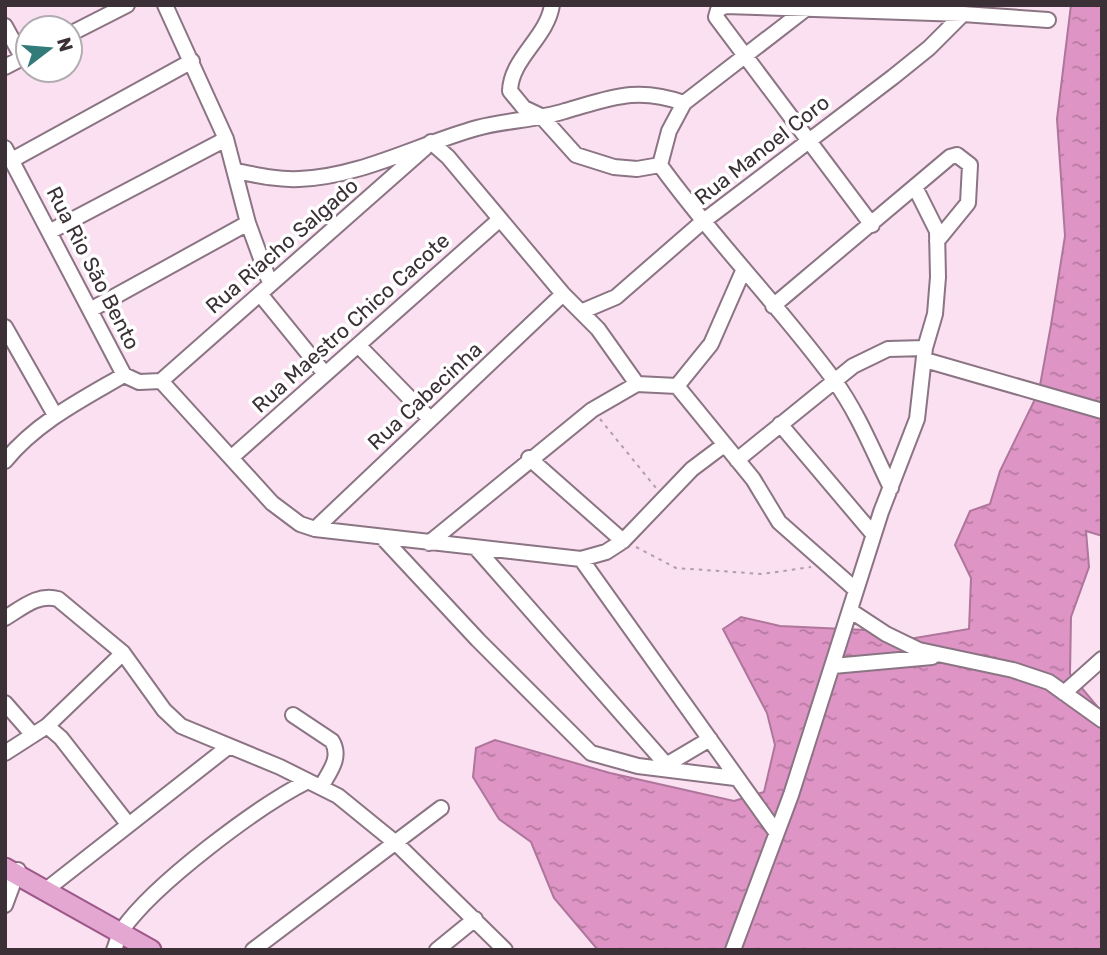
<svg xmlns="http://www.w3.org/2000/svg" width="1107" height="955" viewBox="0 0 1107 955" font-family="Rubik,sans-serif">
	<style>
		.water { fill: url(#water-ripples); stroke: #ae769b; stroke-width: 2 }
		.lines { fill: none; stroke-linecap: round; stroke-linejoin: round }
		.minor-casing { stroke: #8b7483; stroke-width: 18 }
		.major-casing { stroke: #9d5788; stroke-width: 23 }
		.path { stroke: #b29eab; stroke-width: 2; stroke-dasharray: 3.5 5; stroke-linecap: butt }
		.minor { stroke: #fff; stroke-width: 14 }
		.major { stroke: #e4a7d2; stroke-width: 19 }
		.labels { text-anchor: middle; stroke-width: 7; stroke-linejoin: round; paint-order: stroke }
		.street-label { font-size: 21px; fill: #3a3036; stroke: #fff }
	</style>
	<defs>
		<pattern id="water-ripples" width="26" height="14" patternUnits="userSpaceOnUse" patternTransform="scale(1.75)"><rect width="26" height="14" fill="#df94c6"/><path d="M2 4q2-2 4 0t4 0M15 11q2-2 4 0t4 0" fill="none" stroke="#b679a2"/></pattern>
	</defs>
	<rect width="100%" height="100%" fill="#fae0f0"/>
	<path class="water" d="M1071,5H1102V536L1086,531L1089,567L1071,617L1070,674L1102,712V950H598L554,898L531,842L499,819L473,777L476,748L495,740L610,773L734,801L764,792L775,745L767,713L723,629L741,617L780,626L866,630L909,639L969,629L971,578L955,545L970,511L990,504L1000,471L1039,391L1051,325L1065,236L1057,119Z"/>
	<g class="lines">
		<defs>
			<path id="minor" d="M165,5L226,139L248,223L270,283
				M552,5C547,38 511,58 510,91L524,108L541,116L576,155L614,167L637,169L660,165L669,131L684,103L807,8
				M5,26L22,57
				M70,34L127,5
				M5,67L28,55
				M431,142L448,157L563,294L598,329L637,384
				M5,148L124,375L139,382L161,381
				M12,160L192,61
				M660,165C714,240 779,305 834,380C858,413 873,451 891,488
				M236,171C256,175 277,180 299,179C360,177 419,144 477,128C506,120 537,120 565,111C611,98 636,86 684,103
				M872,225L716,17L718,10L725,6L963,14L1048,20
				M51,231L226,139
				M260,294L325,374
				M773,306L950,157L957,155L970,165L968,203L937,241
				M92,309L248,223
				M583,311L616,297L701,223L893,77L929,48L963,14
				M5,327L55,415
				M358,345L429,418
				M925,360L1102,411
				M161,381L272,503L300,524L315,529L581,559L606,552L623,541L692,469L724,445
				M161,381L425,148
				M637,384L677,386L753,479L779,522L856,590
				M677,386L711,344L743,271
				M780,424L873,534
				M232,457L499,220
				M529,458L623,541
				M737,460L853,366L888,349L925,348
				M5,461C37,422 81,400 124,375
				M315,529L563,294
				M383,538L478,640L591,753L638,766L735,778
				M429,543L592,410L637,384
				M476,548L671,770
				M581,559L776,832
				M851,611L886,634L919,650L1013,670L1049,682L1102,720
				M5,618C22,608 38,593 58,599L123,653L164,710L181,726L280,767L338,796L397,844L505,950
				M833,666L932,657
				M1064,693L1102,659
				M5,703L33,735
				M293,715L332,741C342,758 329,772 321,787
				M47,726L61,738L128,824
				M5,753L47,726L123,653
				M666,765L710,739
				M47,889L228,747
				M5,905L18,870
				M114,950C117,943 118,935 122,930C154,884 258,806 308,781
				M253,950L441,808
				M437,950L475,919
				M733,950L791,795L881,512L917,419L925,348L935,314L938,277L937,231L916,189"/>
			<path id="major" d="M5,868L151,950"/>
		</defs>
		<use href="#minor" class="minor-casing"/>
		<use href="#major" class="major-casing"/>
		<path class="path" d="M600,419L656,488
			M636,547L676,568L762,574L811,567"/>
		<use href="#minor" class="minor"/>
		<use href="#major" class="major"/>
	</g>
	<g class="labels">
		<g class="street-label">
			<text transform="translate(762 150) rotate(-38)" y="7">Rua Manoel Coro</text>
			<text transform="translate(282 246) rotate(-41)" y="7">Rua Riacho Salgado</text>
			<text transform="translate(93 268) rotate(63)" y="7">Rua Rio São Bento</text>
			<text transform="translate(351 323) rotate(-42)" y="7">Rua Maestro Chico Cacote</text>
			<text transform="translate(425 396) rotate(-43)" y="7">Rua Cabecinha</text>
		</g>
	</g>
	<rect width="1107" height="955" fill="none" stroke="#3a3036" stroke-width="14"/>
	<g transform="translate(49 49) rotate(74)"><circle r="33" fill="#ffffff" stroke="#b0acaf" stroke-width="2"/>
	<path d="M0-5L12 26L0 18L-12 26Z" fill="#337b79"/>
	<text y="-10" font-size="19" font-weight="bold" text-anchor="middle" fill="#3a3036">N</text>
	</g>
</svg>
